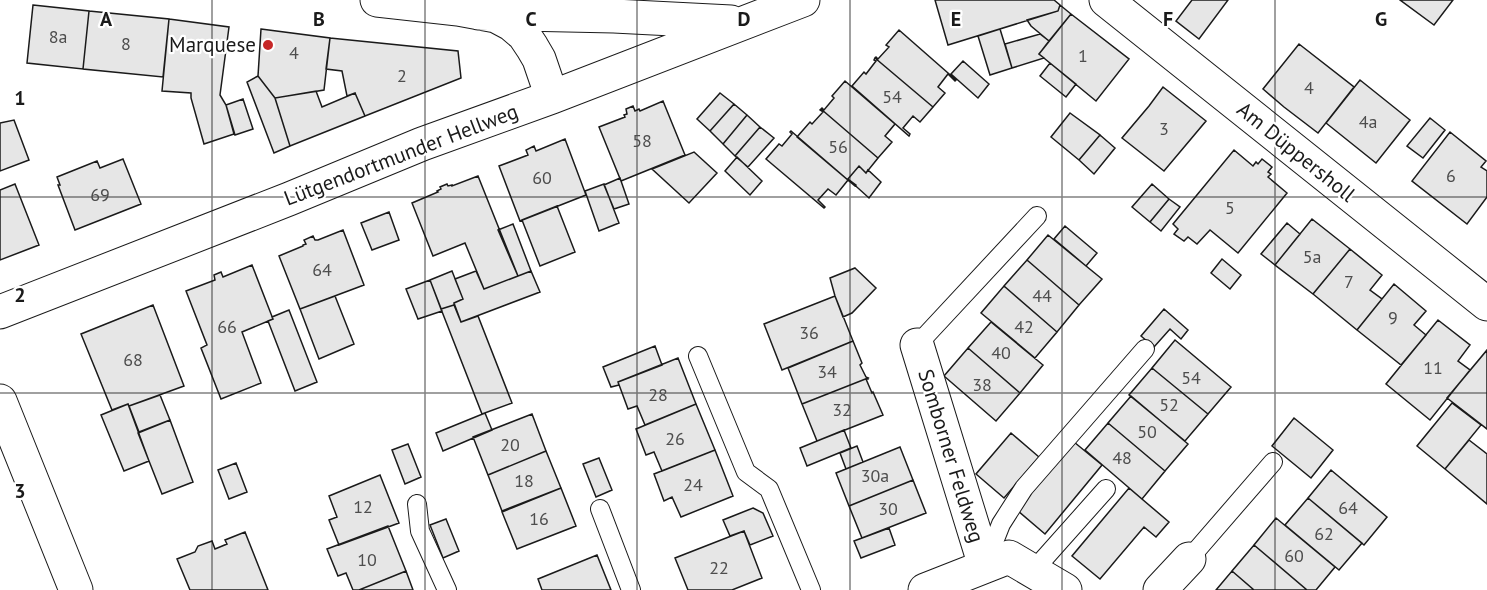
<svg xmlns="http://www.w3.org/2000/svg" width="1487" height="590" viewBox="0 0 1487 590" font-family="'PT Sans',sans-serif">
	<style>
		.building { fill: #e6e6e6; stroke: #1a1a1a; stroke-width: 1.5 }
		.lines { fill: none; stroke-linecap: round; stroke-linejoin: round }
		.lane-casing { stroke: #1a1a1a; stroke-width: 20 }
		.street-casing { stroke: #1a1a1a; stroke-width: 35 }
		.secondary-casing { stroke: #1a1a1a; stroke-width: 35 }
		.lane { stroke: #fff; stroke-width: 18 }
		.street { stroke: #fff; stroke-width: 33 }
		.secondary { stroke: #fff; stroke-width: 33 }
		.grid { fill: none; stroke: #1a1a1a; stroke-width: 1.5; stroke-opacity: 0.55 }
		.poi-dot { fill: #c62828; stroke: #fff; stroke-width: 2 }
		.labels { text-anchor: middle; stroke-width: 4.5; stroke-linejoin: round; paint-order: stroke }
		.number-label { font-size: 18px; fill: #4d4d4d }
		.poi-label { font-size: 21px; fill: #1a1a1a; stroke: #fff; text-anchor: end }
		.street-label { font-size: 21px; fill: #1a1a1a; stroke: #fff }
		.grid-label { font-size: 20px; text-anchor: middle; font-weight: bold; fill: #1a1a1a; stroke: #fff; stroke-width: 4.5; stroke-linejoin: round; paint-order: stroke }
	</style>
	<rect width="100%" height="100%" fill="#fff"/>
	<path class="building" d="M935,0H1054L1060,5L1058,11L948,45Z
		M1192,0H1228L1199,39L1176,21Z
		M1400,0H1453L1434,25Z
		M33,5L89,11L83,69L27,63Z
		M1060,5L1071,14L1049,41L1031,26L1027,20L1058,11Z
		M89,11L169,19L163,77L83,69Z
		M1071,14L1129,59L1096,101L1039,54Z
		M169,19L229,27L220,95L226,105L234,134L204,144L191,98V93L162,91Z
		M261,29L330,38L324,90L275,98L258,76Z
		M1000,29L1012,68L990,75L978,36Z
		M899,30L956,80L955,81L948,74L938,87L945,93L933,107L875,58L876,57L878,59L889,47L886,45Z
		M1040,34L1049,41L1039,54L1044,58L1012,68L1005,44Z
		M330,38L458,51L461,78L365,116L355,93L347,96L342,71L326,69Z
		M1299,44L1354,87L1318,133L1284,107L1263,89Z
		M875,58L933,107L920,122L913,116L903,128L910,134L909,136L852,86L864,72L866,74L876,61L874,60Z
		M963,61L989,84L978,98L951,74Z
		M1050,63L1076,84L1066,97L1040,76Z
		M258,76L275,98L290,146L274,153L247,82Z
		M1360,80L1410,120L1376,163L1326,123Z
		M845,81L895,124L885,136L892,142L878,158L821,109L822,108L824,110L834,98L832,96Z
		M1163,87L1206,121L1164,171L1122,138L1149,106Z
		M316,91L322,107L355,93L365,116L290,146L275,98Z
		M720,93L734,104L710,131L697,119Z
		M243,99L253,129L235,135L226,105Z
		M663,101L685,155L621,181L599,127L625,117L624,115L627,114L626,109L633,106L635,111L639,109L640,111Z
		M734,104L747,115L723,144L710,131Z
		M821,109L878,158L866,173L859,166L848,179L856,185L855,186L797,137L810,122L812,124L823,112L820,110Z
		M1070,113L1100,135L1079,160L1051,137Z
		M747,115L760,127L735,156L723,144Z
		M1430,118L1445,130L1423,158L1407,146Z
		M14,120L29,160L0,171V123Z
		M760,127L774,138L748,167L735,156Z
		M791,131L848,180L836,195L828,189L818,200L825,207L824,208L766,159L779,144L782,146L792,134L790,132Z
		M1450,132L1486,161L1481,167L1487,171V197L1467,224L1412,181Z
		M1100,135L1115,148L1094,174L1079,160Z
		M565,139L586,195L520,221L499,166L528,155L526,150L534,146L536,151Z
		M1234,150L1253,166L1256,162L1258,164L1262,159L1272,167L1268,172L1271,174L1268,177L1287,193L1238,253L1210,230L1197,244L1188,237L1184,241L1174,234L1178,229L1173,224Z
		M694,152L717,173L689,203L652,169Z
		M737,157L762,181L750,195L725,171Z
		M123,159L141,204L75,230L58,185H60L57,177L97,161L100,168Z
		M859,166L866,173L868,170L881,182L869,198L848,179Z
		M478,176L518,276L484,289L465,243L433,256L412,203L438,192L437,191L441,189L440,187L447,184L448,186L452,185V186Z
		M620,178L629,204L614,209L604,185Z
		M15,184L39,245L0,260V190Z
		M604,184L619,223L599,231L585,191Z
		M1152,184L1169,199L1150,222L1132,207Z
		M1169,199L1180,207L1161,231L1150,222Z
		M557,206L575,252L540,266L522,220Z
		M389,212L399,240L372,250L361,223Z
		M1312,219L1350,249L1313,294L1275,265Z
		M1287,223L1300,234L1275,265L1261,254Z
		M513,224L531,271L518,276L498,230Z
		M1065,226L1097,253L1086,266L1054,239Z
		M343,230L364,285L300,309L279,256L303,246V245L306,244L304,240L313,236L315,240H318Z
		M1048,235L1102,279L1079,305L1027,260Z
		M1350,249L1382,275L1370,290L1382,299L1357,330L1313,294Z
		M1222,259L1241,275L1230,289L1211,273Z
		M1027,260L1079,305L1057,332L1004,286Z
		M252,265L273,319L242,332L261,383L221,399L201,348L207,345L186,291L215,280L214,275L221,272L223,277Z
		M855,268L876,288L852,313L843,317L835,296L830,278Z
		M452,271L463,299L454,303V305L441,309L430,280Z
		M476,271L484,289L531,271L540,292L461,322L454,303L463,299L455,279Z
		M430,280L442,311L418,319L406,289Z
		M1394,284L1426,311L1414,325L1426,335L1401,365L1357,330Z
		M1004,286L1057,332L1035,358L981,313Z
		M335,296L354,344L319,359L300,309Z
		M835,296L853,341L782,370L764,324Z
		M153,305L184,386L129,406L128,404L112,410L81,334Z
		M454,305L461,322L478,316L512,403L482,414L441,309Z
		M1164,309L1188,330L1181,339L1170,329L1154,347L1141,336Z
		M289,310L317,382L295,391L268,321L273,319L272,317Z
		M1438,320L1470,345L1458,361L1470,370L1430,420L1386,384Z
		M991,322L1043,365L1020,393L968,348Z
		M1175,340L1231,387L1208,414L1152,368Z
		M853,341L862,363L860,365L866,377L868,378L802,404L788,368Z
		M655,346L662,365L618,382L619,385L611,387L603,367Z
		M968,348L1020,393L996,421L944,376Z
		M1487,350V429L1447,398Z
		M678,358L696,404L645,425L637,406L628,409L618,382Z
		M1152,368L1208,414L1185,441L1129,395Z
		M868,378V379H866L872,393L873,392L883,415L817,441L802,404Z
		M160,395L170,420L139,432L129,406Z
		M1131,396L1188,444L1165,471L1108,423Z
		M1452,403L1481,425L1445,469L1417,446Z
		M128,404L149,461L124,471L101,415Z
		M696,404L715,450L662,471L654,452L646,455L636,429Z
		M485,413L492,430L443,451L436,433Z
		M532,414L546,451L488,475L473,437Z
		M1294,418L1333,450L1311,478L1272,446Z
		M170,420L193,482L162,494L138,433Z
		M1108,423L1165,471L1142,499L1085,450Z
		M844,430L851,448L807,466L800,448Z
		M1011,433L1039,457L1004,498L976,474Z
		M1469,440L1487,454V504L1445,469Z
		M1074,442L1102,465L1045,534L1017,510Z
		M408,444L421,477L405,484L392,450Z
		M857,446L863,462L846,469L840,453Z
		M900,447L913,480L849,506L836,473Z
		M715,450L733,496L681,517L672,497L664,501L654,474Z
		M546,451L561,488L502,511L488,475Z
		M599,458L612,490L596,497L583,464Z
		M236,463L247,492L229,499L218,470Z
		M1331,470L1387,517L1364,545L1308,498Z
		M380,475L399,523L339,545L329,520L337,517L329,496Z
		M913,480L926,513L862,538L849,506Z
		M561,488L576,526L517,549L502,512Z
		M1129,488L1169,522L1156,537L1144,527L1100,579L1072,556Z
		M1308,498L1362,543L1339,570L1285,525Z
		M753,508L763,513L773,536L750,545L744,531L730,536L723,520Z
		M1276,518L1335,567L1316,590H1307L1254,545Z
		M446,519L459,551L443,558L430,525Z
		M388,526L406,571L359,590H353L346,573L338,576L327,549Z
		M889,528L895,545L861,558L854,541Z
		M744,531L762,578L732,590H688L675,558Z
		M245,532L268,590H190L177,559L195,552L198,546L212,541L215,549L227,544L225,540Z
		M1254,545L1307,590H1254L1232,571Z
		M597,555L611,590H542L538,579Z
		M406,571L413,590H359Z
		M1232,571L1254,590H1216Z"/>
	<g class="lines">
		<defs>
			<path id="lane" d="M917,345L1037,216
				M698,356L746,472L769,489L811,590
				M417,504L420,531L447,590
				M600,509L631,590
				M1189,559L1273,462
				M986,562L1001,524L1024,488L1145,349
				M1033,571L1106,489"/>
			<path id="street" d="M1106,0L1487,304
				M917,345L985,566
				M0,401L76,590
				M925,590L1009,557L1065,590
				M1160,590L1189,559"/>
			<path id="secondary" d="M377,0L458,9L496,16L511,24L524,35L532,47L539,59L552,97
				M478,13L614,16L731,22
				M0,312L289,199L422,144L552,97L803,0"/>
		</defs>
		<use href="#lane" class="lane-casing"/>
		<use href="#street" class="street-casing"/>
		<use href="#secondary" class="secondary-casing"/>
		<use href="#lane" class="lane"/>
		<use href="#street" class="street"/>
		<use href="#secondary" class="secondary"/>
	</g>
	<path class="grid" d="M212,0V590M425,0V590M637,0V590M850,0V590M1062,0V590M1275,0V590M0,197H1487M0,393H1487"/>
	<circle class="poi-dot" cx="268" cy="45" r="6"/>
	<g class="labels">
		<g class="number-label">
			<text x="58" y="43">8a</text>
			<text x="126" y="50">8</text>
			<text x="294" y="59">4</text>
			<text x="1083" y="62">1</text>
			<text x="402" y="82">2</text>
			<text x="1309" y="94">4</text>
			<text x="892" y="103">54</text>
			<text x="1368" y="128">4a</text>
			<text x="1164" y="135">3</text>
			<text x="642" y="147">58</text>
			<text x="838" y="153">56</text>
			<text x="1451" y="182">6</text>
			<text x="542" y="184">60</text>
			<text x="100" y="201">69</text>
			<text x="1230" y="214">5</text>
			<text x="1312" y="263">5a</text>
			<text x="322" y="276">64</text>
			<text x="1349" y="288">7</text>
			<text x="1042" y="302">44</text>
			<text x="1393" y="324">9</text>
			<text x="227" y="333">66</text>
			<text x="1024" y="333">42</text>
			<text x="809" y="339">36</text>
			<text x="1001" y="359">40</text>
			<text x="133" y="366">68</text>
			<text x="1433" y="374">11</text>
			<text x="827" y="378">34</text>
			<text x="1191" y="384">54</text>
			<text x="982" y="391">38</text>
			<text x="658" y="401">28</text>
			<text x="1169" y="411">52</text>
			<text x="842" y="416">32</text>
			<text x="1147" y="438">50</text>
			<text x="675" y="445">26</text>
			<text x="510" y="451">20</text>
			<text x="1122" y="464">48</text>
			<text x="875" y="482">30a</text>
			<text x="524" y="487">18</text>
			<text x="693" y="491">24</text>
			<text x="363" y="513">12</text>
			<text x="1348" y="514">64</text>
			<text x="888" y="515">30</text>
			<text x="539" y="525">16</text>
			<text x="1324" y="540">62</text>
			<text x="1294" y="562">60</text>
			<text x="367" y="566">10</text>
			<text x="719" y="574">22</text>
		</g>
		<g class="poi-label">
			<text x="256" y="52">Marquese</text>
		</g>
		<g class="street-label">
			<text transform="translate(1296 152) rotate(39)" y="7">Am Düppersholl</text>
			<text transform="translate(401 155) rotate(-21)" y="7">Lütgendortmunder Hellweg</text>
			<text transform="translate(951 456) rotate(73)" y="7">Somborner Feldweg</text>
		</g>
	</g>
	<g class="grid-label">
		<text x="106" y="26">A</text>
		<text x="319" y="26">B</text>
		<text x="531" y="26">C</text>
		<text x="744" y="26">D</text>
		<text x="956" y="26">E</text>
		<text x="1168" y="26">F</text>
		<text x="1381" y="26">G</text>
		<text x="20" y="105">1</text>
		<text x="20" y="302">2</text>
		<text x="20" y="498">3</text>
	</g>
</svg>
